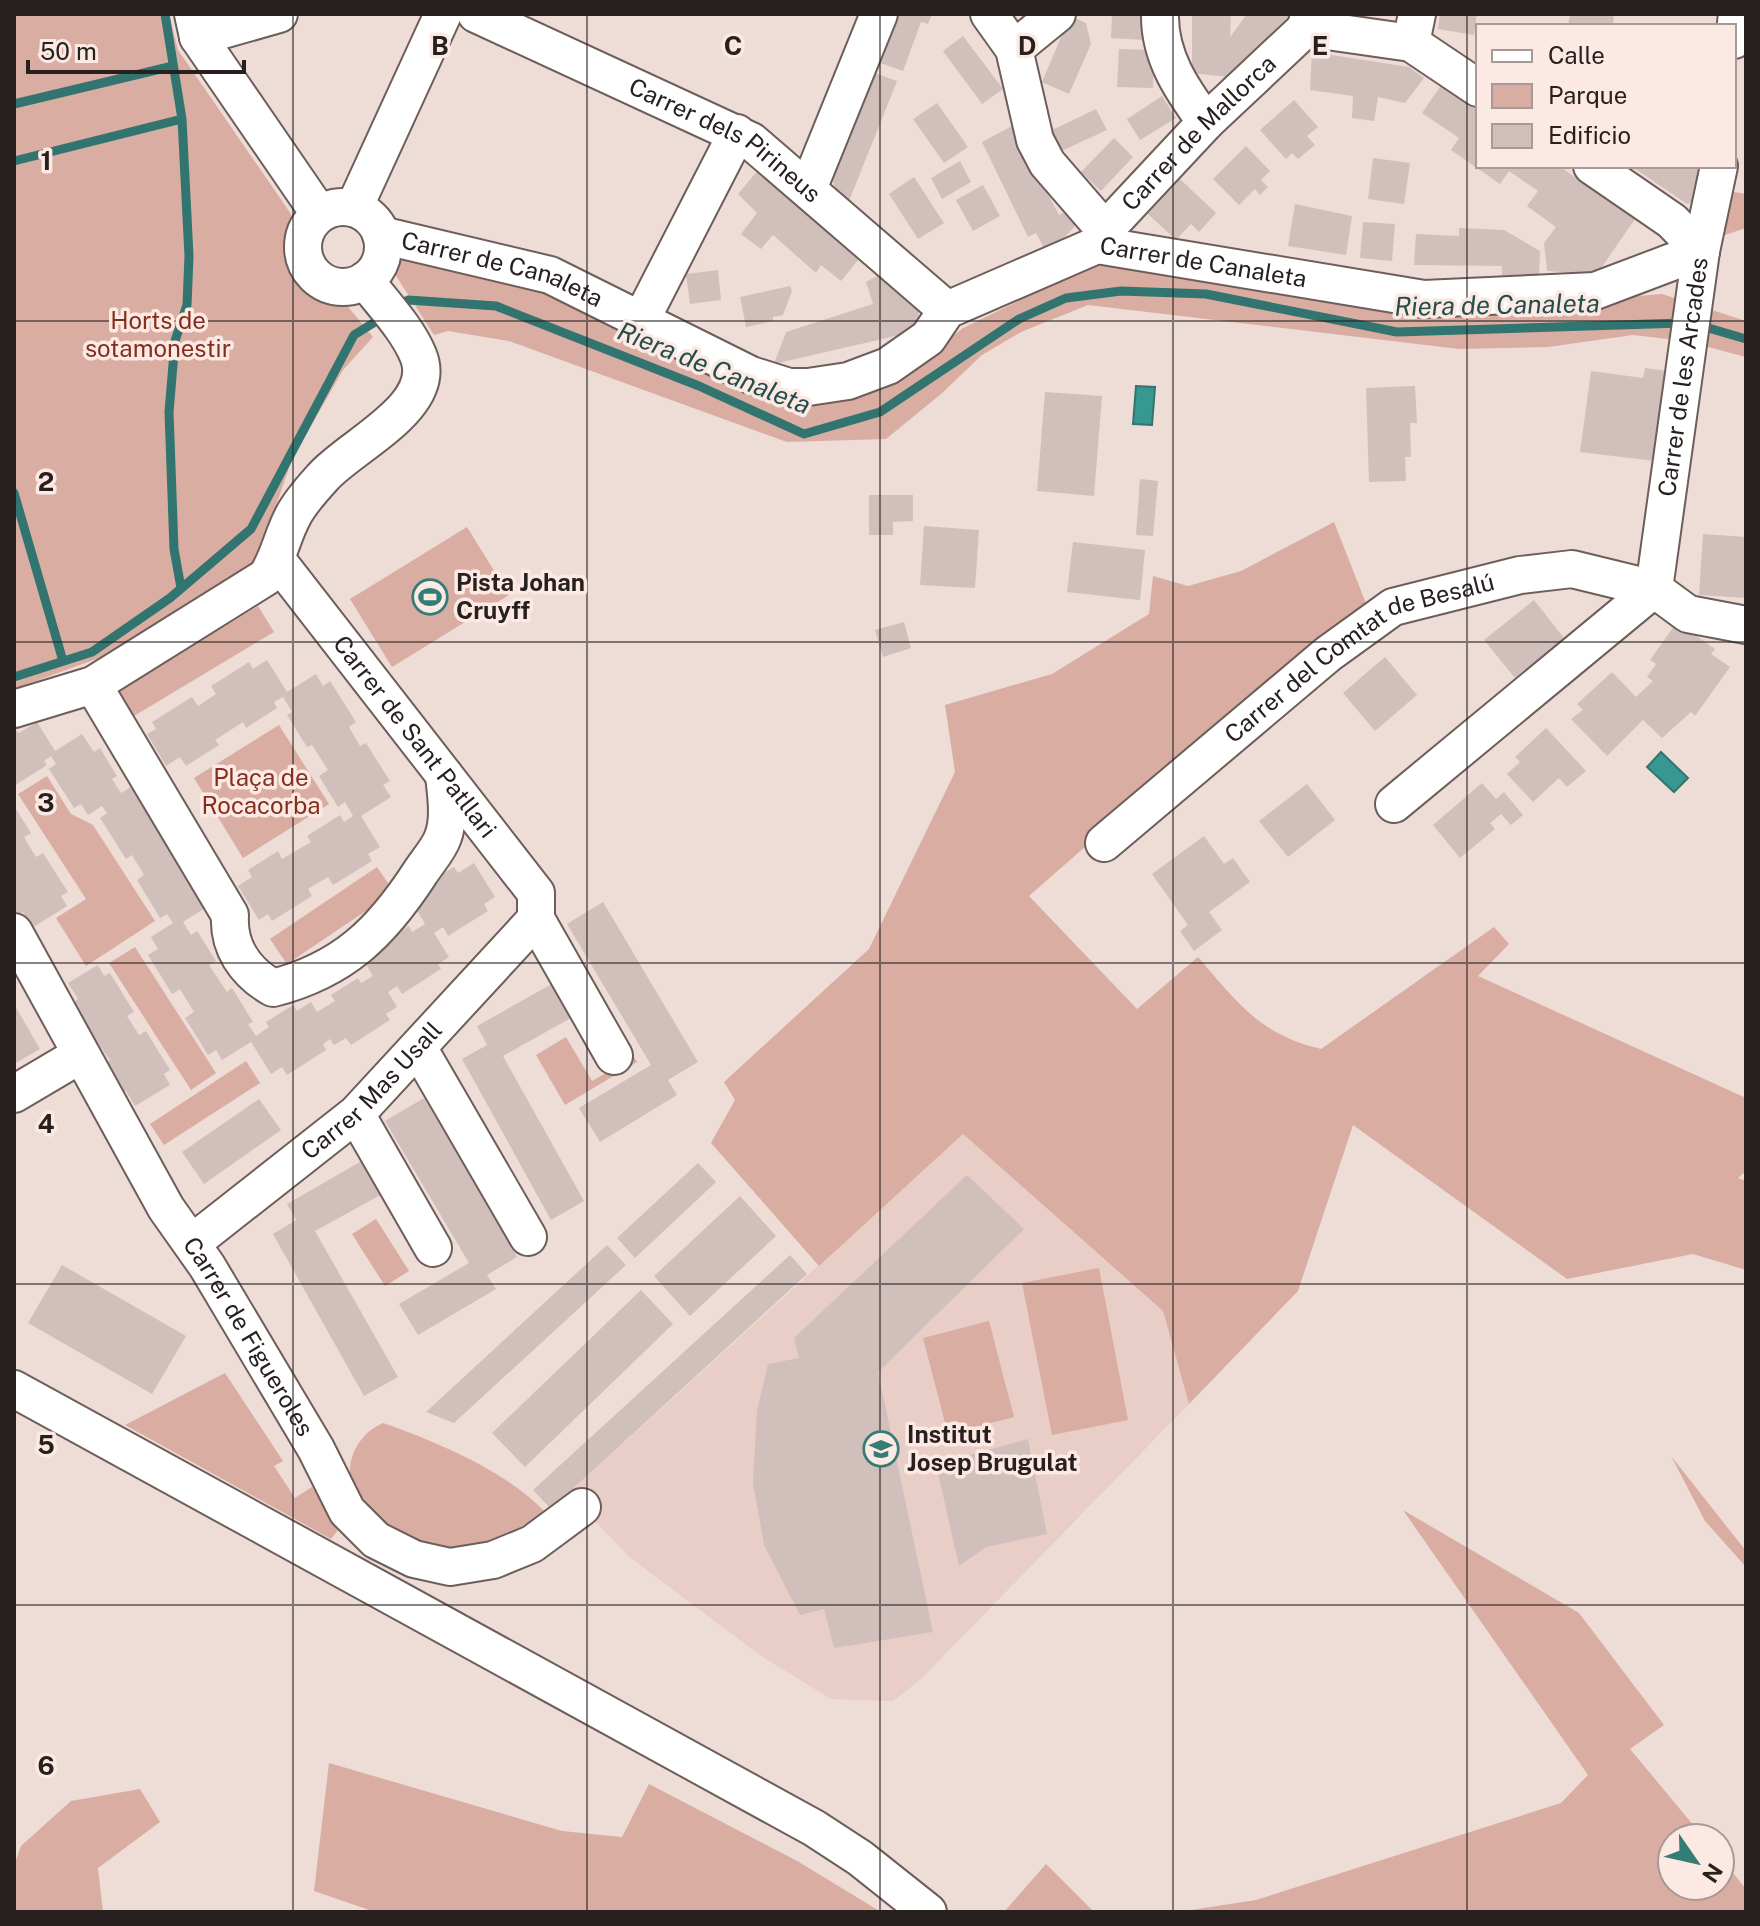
<svg xmlns="http://www.w3.org/2000/svg" width="1760" height="1926" viewBox="0 0 1760 1926" font-family="'Public Sans',sans-serif">
	<style>
		.built { fill: #e8cec7 }
		.green { fill: #d9ada2 }
		.water { fill: #369891; stroke: #32746f; stroke-width: 2 }
		.lines { fill: none; stroke-linecap: round; stroke-linejoin: round }
		.stream { stroke: #32746f; stroke-width: 9 }
		.building { fill: #d1bfbb }
		.minor-casing { stroke: #6d5e5a; stroke-width: 40 }
		.minor { stroke: #fff; stroke-width: 36 }
		.grid { fill: none; stroke: #27201f; stroke-width: 2; stroke-opacity: 0.55 }
		.labels { text-anchor: middle; stroke-width: 7; stroke-linejoin: round; paint-order: stroke }
		.street-label { font-size: 24px; fill: #27201f; stroke: #fce9e4 }
		.park-label { font-size: 24px; fill: #832f1b; stroke: #fce9e4 }
		.poi-label { font-size: 24px; font-weight: bold; fill: #27201f; stroke: #fce9e4; text-anchor: start }
		.water-label { font-size: 26px; font-style: italic; fill: #234e4b; stroke: #fce9e4 }
		.grid-label { font-size: 26px; text-anchor: middle; font-weight: bold; fill: #27201f; stroke: #fce9e4; stroke-width: 7; stroke-linejoin: round; paint-order: stroke }
	</style>
	<rect width="100%" height="100%" fill="#eedcd7"/>
	<path class="built" d="M963,1134L1163,1311L1189,1404L920,1680L893,1701L831,1699L761,1656L628,1556L569,1493Z"/>
	<path class="green" d="M14,14H169L178,50L291,214L286,267C302,286 318,303 344,302L373,337L343,370L292,459L257,561L118,651L14,689Z
		M1729,191L1746,194V228L1722,236Z
		M403,259L546,286L778,395L844,402L894,382L963,328L1093,265L1547,303L1662,294L1746,321V357L1685,341L1633,335L1548,347L1459,349L1088,305L1021,332L982,355L941,394L886,439L787,442L509,341L448,331L434,335L391,268Z
		M1334,522L1369,611L1322,639L1029,896L1137,1009L1198,957C1237,1002 1260,1035 1321,1049L1494,927L1509,944L1478,976L1746,1098V1171L1738,1178L1746,1181V1270L1693,1254L1567,1279L1353,1125L1298,1291L1189,1404L1163,1311L963,1134L819,1266L711,1143L735,1100L724,1082L869,949L955,772L945,705L1052,674L1149,614L1153,576L1188,586L1241,571Z
		M467,527L509,595L392,667L350,599Z
		M258,606L274,632L134,716L119,690Z
		M279,725L329,804L243,858L194,778Z
		M47,776L71,814L93,825L155,921L86,966L56,918L86,899L18,794Z
		M377,867L394,892L287,964L270,939Z
		M135,947L216,1073L191,1090L109,963Z
		M566,1037L592,1081L634,1057L637,1062L565,1105L536,1055Z
		M246,1061L260,1083L164,1145L150,1124Z
		M376,1219L409,1271L385,1286L352,1234Z
		M1099,1268L1128,1420L1052,1435L1022,1283Z
		M989,1321L1014,1417L948,1434L923,1338Z
		M225,1373L283,1461L274,1466L295,1498L312,1487L340,1527L331,1539L125,1425Z
		M383,1423C435,1441 506,1471 544,1511C518,1529 483,1554 450,1552C428,1551 377,1527 363,1509C339,1479 349,1438 383,1423Z
		M1671,1456L1746,1551V1567L1705,1521Z
		M1403,1510L1579,1613L1664,1725L1630,1749L1704,1838H1672V1886H1720V1857L1746,1889L1744,1912H1178L1256,1900L1561,1803L1588,1775Z
		M329,1763L562,1831L622,1837L649,1784L799,1862L881,1912H375L314,1891Z
		M140,1789L160,1822L98,1868L103,1912H14V1866L21,1846L71,1801Z
		M1046,1864L1094,1912H1004Z"/>
	<path class="water" d="M1136,386L1155,387L1152,425L1133,424Z
		M1661,752L1688,778L1674,792L1647,767Z"/>
	<g class="lines">
		<path class="stream" d="M165,14L182,119L189,256L187,305L175,341L169,412L174,549L181,588
			M14,104L173,66
			M14,161L182,119
			M395,308L408,300L496,306L699,386L804,434L880,412L1019,319L1066,298L1121,291L1206,294L1397,332L1683,323
			M1705,327L1746,339
			M14,493L63,661
			M14,677L92,652L170,598L251,529L354,335L383,317"/>
	</g>
	<path class="building" d="M892,14H932L928,24L921,22L903,71L875,61Z
		M1112,14H1147L1145,40L1111,38Z
		M1192,14H1231L1230,37L1247,14H1291L1228,77L1192,73Z
		M1440,14H1477L1474,35L1438,29Z
		M1570,14H1614L1613,26H1568Z
		M1070,16L1086,23L1091,44L1069,94L1042,82Z
		M963,36L1003,89L982,104L943,51Z
		M1119,49L1154,50L1153,88L1117,87Z
		M1312,52L1409,67L1424,78L1405,103L1378,97L1374,121L1352,118L1353,96L1310,90Z
		M869,71L897,81L849,201L836,190L828,168Z
		M1442,84L1478,109V166H1559L1635,219L1597,274L1547,271L1544,243L1556,227L1527,206L1538,191L1509,171L1500,184L1451,150L1459,138L1422,113Z
		M1162,96L1176,118L1140,140L1127,119Z
		M1294,100L1318,127L1307,136L1315,145L1298,159L1292,153L1286,159L1260,130Z
		M937,103L968,147L944,163L913,119Z
		M1096,109L1107,130L1059,152L1050,131Z
		M1012,126L1059,215L1068,210L1076,225L1048,255L1036,233L1028,237L982,142Z
		M1114,138L1133,157L1101,191L1081,172Z
		M1246,146L1270,171L1261,180L1268,187L1260,195L1255,189L1239,205L1213,179Z
		M1373,158L1410,163L1404,204L1368,199Z
		M960,161L971,182L942,199L931,178Z
		M1631,166H1703L1700,197L1687,204Z
		M758,170L862,255L841,281L821,265L816,273L773,235L761,249L741,234L757,213L738,194Z
		M914,177L944,223L918,239L889,194Z
		M1180,179L1216,213L1199,232L1191,224L1176,240L1148,214Z
		M983,185L1000,216L973,231L956,200Z
		M1295,204L1352,216L1346,255L1288,246Z
		M1363,222L1395,224L1392,261L1360,258Z
		M1459,228L1504,230L1540,251L1539,277L1502,275V266L1414,265L1416,234L1459,236Z
		M718,270L721,300L690,304L686,274Z
		M879,275L919,310L917,331L774,364L786,332L873,304L866,282Z
		M790,286L792,291L783,315L773,317V321L746,327L740,297Z
		M1645,368L1675,372L1663,462L1580,452L1591,371L1643,378Z
		M1415,386L1417,423H1410L1411,457H1405L1406,481L1369,482L1366,388Z
		M1045,392L1102,396L1094,496L1037,491Z
		M1140,479L1158,481L1153,536L1136,535Z
		M869,495H913V521L893,522V535H869Z
		M924,526L979,530L975,588L920,585Z
		M1703,534L1746,537V598L1699,595Z
		M1073,542L1145,550L1140,600L1067,592Z
		M1534,600L1564,638L1515,678L1484,640Z
		M904,622L911,648L883,657L875,630Z
		M1677,622L1715,649L1711,654L1730,667L1695,716L1691,712L1662,738L1643,720L1607,756L1571,719L1583,710L1577,704L1612,672L1636,697L1653,681L1647,677L1656,664L1650,660Z
		M1385,657L1417,695L1375,731L1343,693Z
		M267,660L287,692L316,674L323,686L330,681L356,722L349,727L360,746L366,743L390,781L383,785L391,797L361,816L380,847L368,854L372,861L333,885L328,877L308,889L312,896L272,921L268,914L259,920L238,886L252,877L248,870L278,851L282,859L311,842L307,836L340,815L344,822L353,816L345,802L338,807L319,776L328,770L312,745L307,747L287,715L292,712L283,697L274,702L277,708L246,728L243,722L215,740L219,745L186,766L180,757L166,766L147,734L156,729L152,722L192,697L198,706L216,694L211,686L249,662L253,669Z
		M37,722L55,751L82,734L94,752L100,748L117,776L112,779L121,793L136,784L210,905L183,922L191,935L197,931L216,961L209,965L227,992L232,988L253,1022L248,1024L256,1036L269,1027L266,1022L293,1005L297,1011L311,1002L317,1012L335,1001L331,995L358,978L361,983L373,976L364,961L382,950L379,945L409,926L412,932L425,924L411,901L424,885L454,867L458,873L474,863L495,897L484,904L488,911L448,936L443,927L434,933L449,957L438,964L441,969L402,994L397,986L388,992L397,1007L386,1014L390,1020L351,1045L346,1038L334,1045L330,1039L323,1044L326,1050L287,1075L282,1067L271,1074L251,1042L222,1060L216,1050L208,1055L185,1018L194,1012L180,989L172,994L148,955L158,949L151,937L173,923L167,914L160,918L137,880L144,875L132,855L126,859L100,818L107,813L102,806L88,815L81,804L74,808L49,769L56,764L51,756L44,761L47,765L14,786V729L19,733Z
		M1546,728L1586,771L1567,787L1559,778L1533,802L1507,774L1520,762L1515,757Z
		M1482,783L1496,799L1504,792L1523,815L1511,825L1501,814L1490,823L1495,829L1460,858L1433,825Z
		M1307,784L1335,820L1288,857L1259,821Z
		M14,806L31,833L24,837L36,857L43,853L68,892L61,896L67,906L32,928L23,912L18,915L14,908Z
		M1204,836L1224,864L1233,858L1250,882L1209,912L1222,930L1194,951L1180,931L1188,925L1152,874Z
		M603,902L698,1062L668,1080L677,1095L600,1142L579,1108L651,1065L567,924Z
		M98,965L104,976L110,973L134,1012L127,1016L139,1035L146,1031L170,1070L164,1074L170,1085L135,1106L126,1091L121,1094L103,1064L110,1060L70,1005L78,999L68,983Z
		M559,980L578,1014L503,1056L584,1201L551,1220L462,1059L487,1045L477,1026Z
		M14,1004L40,1049L14,1064Z
		M424,1098L517,1257L487,1275L496,1289L418,1335L399,1304L469,1263L385,1121Z
		M259,1099L281,1130L204,1184L182,1152Z
		M367,1158L386,1192L315,1231L398,1377L364,1396L273,1234L296,1220L287,1204Z
		M698,1163L716,1182L635,1258L617,1238Z
		M967,1175L1024,1229L878,1372L933,1632L834,1648L824,1609L800,1615L764,1545L753,1483L757,1411L768,1364L799,1358L794,1338Z
		M740,1196L776,1236L690,1316L654,1276Z
		M607,1245L626,1265L454,1423L426,1412Z
		M790,1255L807,1274L551,1509L533,1490Z
		M62,1265L186,1336L152,1394L28,1323Z
		M641,1290L673,1324L525,1467L492,1433Z
		M1028,1439L1047,1534L986,1547L959,1566L936,1464Z"/>
	<g class="lines">
		<defs>
			<g id="minor">
				<path d="M193,14L198,37L312,203"/>
				<path id="s1" d="M476,14L751,141L947,310"/>
				<path d="M989,14L1014,49L1035,140L1047,163L1105,230"/>
				<path d="M1160,14C1159,56 1182,90 1206,122"/>
				<path d="M1309,14L1306,28L1411,43L1417,14"/>
				<path d="M198,37L279,14"/>
				<path d="M1734,40L1737,14"/>
				<path d="M1411,43L1478,88"/>
				<path d="M1014,49L1057,14"/>
				<path d="M1592,166L1672,221L1701,251"/>
				<path d="M808,189L879,14"/>
				<circle cx="343" cy="247" r="40"/>
				<path d="M354,208L443,14"/>
				<path id="s2" d="M381,235L550,275L751,375L789,387H808L848,381L888,366L928,338L947,310L1097,245L1424,299L1595,291L1701,251"/>
				<path id="s3" d="M1097,245L1105,230L1206,122L1306,28"/>
				<path d="M640,322L737,133"/>
				<path id="s4" d="M277,560L536,893V919"/>
				<path id="s5" d="M1654,589L1701,251L1719,166"/>
				<path d="M93,685L230,915C228,947 245,972 273,988C343,970 381,933 420,873C427,862 439,849 443,837C450,818 446,795 444,775"/>
				<path d="M14,709L93,685L266,577C279,558 282,536 293,516C300,502 313,488 323,477C350,446 440,406 418,355C407,328 382,303 365,280"/>
				<path d="M1394,804L1654,589"/>
				<path id="s6" d="M1104,843L1328,654L1393,607L1520,575L1572,569L1654,589L1688,614L1746,625"/>
				<path d="M536,919L614,1056"/>
				<path id="s7" d="M14,932L166,1208L207,1266L316,1449L347,1511L376,1540L414,1559L450,1567L493,1560L532,1544L582,1507"/>
				<path d="M419,1049L528,1237"/>
				<path d="M14,1094L80,1055"/>
				<path d="M356,1114L433,1248"/>
				<path id="s8" d="M192,1243L356,1114L536,919"/>
				<path d="M14,1389L814,1828L860,1858L928,1912"/>
			</g>
		</defs>
		<use href="#minor" class="minor-casing"/>
		<use href="#minor" class="minor"/>
	</g>
	<path class="grid" d="M293,14V1912M587,14V1912M880,14V1912M1173,14V1912M1467,14V1912M14,321H1746M14,642H1746M14,963H1746M14,1284H1746M14,1605H1746"/>
	<defs>
		<symbol id="stadium-ring" viewBox="-11 -11 22 22"><circle r="9.5" fill="#fce9e4" stroke="#347c76" stroke-width="1.5"/><path d="M0-5a6.5 5 0 1 0 0 10a6.5 5 0 1 0 0-10ZM-3.5-1.8h7v3.6h-7Z" fill="#347c76"/></symbol>
		<symbol id="school-ring" viewBox="-11 -11 22 22"><circle r="9.5" fill="#fce9e4" stroke="#347c76" stroke-width="1.5"/><path d="M0-5L7-2L0 1L-7-2ZM-4 1L0 2.5L4 1V4Q0 6-4 4Z" fill="#347c76"/></symbol>
	</defs>
	<g fill-rule="evenodd">
		<use href="#stadium-ring" x="410" y="577" width="40" height="40"/>
		<use href="#school-ring" x="861" y="1429" width="40" height="40"/>
	</g>
	<g class="labels">
		<g class="street-label">
			<text dy="8" stroke="none"><textPath href="#s3" startOffset="152">Carrer de Mallorca</textPath></text>
			<text dy="8" stroke="none"><textPath href="#s1" startOffset="280">Carrer dels Pirineus</textPath></text>
			<text dy="8" stroke="none"><textPath href="#s2" startOffset="894">Carrer de Canaleta</textPath></text>
			<text dy="8" stroke="none"><textPath href="#s2" startOffset="126">Carrer de Canaleta</textPath></text>
			<text dy="8" stroke="none"><textPath href="#s5" startOffset="214">Carrer de les Arcades</textPath></text>
			<text dy="8" stroke="none"><textPath href="#s6" startOffset="320">Carrer del Comtat de Besalú</textPath></text>
			<text dy="8" stroke="none"><textPath href="#s4" startOffset="224">Carrer de Sant Patllari</textPath></text>
			<text dy="8" stroke="none"><textPath href="#s8" startOffset="236">Carrer Mas Usall</textPath></text>
			<text dy="8" stroke="none"><textPath href="#s7" startOffset="468">Carrer de Figueroles</textPath></text>
		</g>
		<g class="park-label">
			<text x="158" y="329">Horts de<tspan x="158" dy="28">sotamonestir</tspan></text>
			<text x="261" y="786">Plaça de<tspan x="261" dy="28">Rocacorba</tspan></text>
		</g>
		<g class="poi-label">
			<text x="456" y="591">Pista Johan<tspan x="456" dy="28">Cruyff</tspan></text>
			<text x="907" y="1443">Institut<tspan x="907" dy="28">Josep Brugulat</tspan></text>
		</g>
		<g class="water-label">
			<text transform="translate(1497 305) rotate(-1)" y="9">Riera de Canaleta</text>
			<text transform="translate(714 368) rotate(22)" y="9">Riera de Canaleta</text>
		</g>
	</g>
	<g class="grid-label">
		<text x="440" y="55">B</text>
		<text x="733" y="55">C</text>
		<text x="1027" y="55">D</text>
		<text x="1320" y="55">E</text>
		<text x="46" y="170">1</text>
		<text x="46" y="491">2</text>
		<text x="46" y="812">3</text>
		<text x="46" y="1133">4</text>
		<text x="46" y="1454">5</text>
		<text x="46" y="1775">6</text>
	</g>
	<rect width="1760" height="1926" fill="none" stroke="#27201f" stroke-width="32"/>
	<rect x="1476" y="24" width="260" height="144" fill="#fce9e4" stroke="#a79995" stroke-width="2"/>
	<rect x="1492" y="50" width="40" height="12" fill="#ffffff" stroke="#a79995" stroke-width="2"/>
	<text x="1548" y="64" font-size="24" fill="#27201f">Calle</text>
	<rect x="1492" y="84" width="40" height="24" fill="#d9ada2" stroke="#a79995" stroke-width="2"/>
	<text x="1548" y="104" font-size="24" fill="#27201f">Parque</text>
	<rect x="1492" y="124" width="40" height="24" fill="#d1bfbb" stroke="#a79995" stroke-width="2"/>
	<text x="1548" y="144" font-size="24" fill="#27201f">Edificio</text>
	<g transform="translate(1696 1862) rotate(124)"><circle r="38" fill="#fce9e4" stroke="#a79995" stroke-width="2"/>
	<path d="M0-6L14 30L0 20L-14 30Z" fill="#347c76"/>
	<text y="-12" font-size="22" font-weight="bold" text-anchor="middle" fill="#27201f">N</text>
	</g>
	<path d="M28 60v12h216v-12" fill="none" stroke="#27201f" stroke-width="4"/>
	<text x="40" y="60" font-size="24" fill="#27201f" stroke="#fce9e4" stroke-width="6" paint-order="stroke">50 m</text>
</svg>
